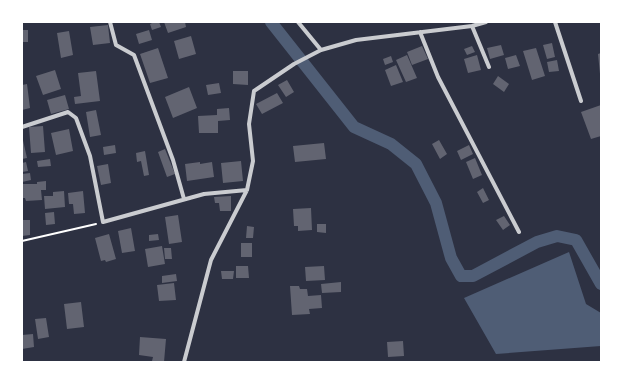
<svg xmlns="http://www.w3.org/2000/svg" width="623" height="384" viewBox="0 0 623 384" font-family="Signika,sans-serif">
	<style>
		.water { fill: #4f5d75 }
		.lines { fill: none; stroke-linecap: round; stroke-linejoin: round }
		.canal { stroke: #4f5d75; stroke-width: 12 }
		.building { fill: #626471 }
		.path { stroke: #fff; stroke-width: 2 }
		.minor { stroke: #caccd0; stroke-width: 4 }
	</style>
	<rect width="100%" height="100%" fill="#2d3142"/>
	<path class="water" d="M569,252L586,304L601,313V346L496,354L464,298Z"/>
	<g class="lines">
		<path class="canal" d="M271,22L354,127L391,144L416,164L436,203L451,258L461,276H473L537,242L557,236L576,240L601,284"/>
	</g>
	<path class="building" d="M154,22H159L161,27L152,30L150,24Z
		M164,22H185L186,27L168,33Z
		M108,25L110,43L93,45L90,27Z
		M22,30H28V42H22Z
		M149,30L152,40L139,44L136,34Z
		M69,31L73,55L61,58L57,33Z
		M191,36L196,54L179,59L174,41Z
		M552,43L555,57L547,59L543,45Z
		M501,45L504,55L490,59L487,48Z
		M422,46L428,59L412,65L407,52Z
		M472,46L475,52L467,55L464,49Z
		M158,48L168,78L150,83L140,54Z
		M536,48L545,76L532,80L523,51Z
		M601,53V74H600L598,54Z
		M407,55L417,78L406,82L396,60Z
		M477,55L481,70L468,73L464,59Z
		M516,55L520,66L508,69L505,58Z
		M391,56L393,62L385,65L383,59Z
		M557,60L559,71L549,72L547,62Z
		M396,65L403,82L391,86L385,70Z
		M55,70L61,89L43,95L36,76Z
		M96,71L100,101L75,104L74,97L81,96L78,73Z
		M233,71H248V85L233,84Z
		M498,76L509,84L504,92L493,84Z
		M287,80L294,92L286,97L278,85Z
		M219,83L221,93L208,95L206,85Z
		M27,84L30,108L22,110V85Z
		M189,87L197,108L173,118L165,97Z
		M277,93L283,103L262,114L256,104Z
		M65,95L69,109L51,114L47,100Z
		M601,105V136L591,139L581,112Z
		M229,108L230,120L218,121V133H199L198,116L217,115V109Z
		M96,110L101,135L90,137L86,112Z
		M43,126L45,152L31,153L29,127Z
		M69,129L73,151L56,155L51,133Z
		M22,136L27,158L22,159Z
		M439,140L447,154L440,159L432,144Z
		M324,143L326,159L295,162L293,146Z
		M115,145L116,153L104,155L103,147Z
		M469,145L473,154L461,160L457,151Z
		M165,149L175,174L167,177L158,152Z
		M145,151L149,175L144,176L141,161L137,162L136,153Z
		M475,158L482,175L473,179L466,162Z
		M50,159L51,166L38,167L37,161Z
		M241,161L243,181L223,183L221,163Z
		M26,162L28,171L22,172V163Z
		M200,162V164L212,162L214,177L187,181L185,164Z
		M108,164L111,183L101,185L97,166Z
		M30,173L31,180L22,182V174Z
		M46,181V190H41L42,200L26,201L25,198H22V184H37V182Z
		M483,188L489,200L483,203L477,192Z
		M64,191L65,207L45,209L44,196H53V192Z
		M83,191L85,213L74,214L73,204H69L68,193Z
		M231,196V211H220L219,203H215L214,197Z
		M311,208L312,230L298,231V226H294L293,209Z
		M54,212L55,224L46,225L45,213Z
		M178,215L182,242L169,244L165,217Z
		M504,216L510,225L503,230L496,220Z
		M22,220H30V235L22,236Z
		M317,224H326V233L317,232Z
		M247,226L254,227L253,238H246Z
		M131,228L135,251L122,253L118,231Z
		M109,234L116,259L106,262L105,260L101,261L95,238Z
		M158,234L159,240L149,241V235Z
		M241,243H252V257H241Z
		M162,246L165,264L148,267L145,249Z
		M164,248H171L172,259H165Z
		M236,266H248L249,278H236Z
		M324,266L325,280L306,281L305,267Z
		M221,271H234L233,279H222Z
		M176,274L177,281L162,283V276Z
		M341,282V292L322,293L321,284Z
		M174,283L176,300L159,301L157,285Z
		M290,286H299L300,289H307L308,296L321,295L322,308L309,309L310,314L292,315Z
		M81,302L84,327L67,329L64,304Z
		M46,318L49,337L38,339L35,319Z
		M33,334L34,347L22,349V335Z
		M140,337L166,339L164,362L152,361L153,357L139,355Z
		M403,341L404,356L388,357L387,342Z"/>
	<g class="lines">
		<path class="path" d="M22,241L96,224"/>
		<path class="minor" d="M110,22L116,45L134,55L173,160L184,199
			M298,22L321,50
			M555,22L581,101
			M472,26L489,67
			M420,32L438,77L519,232
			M22,127L68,112L76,118L90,156L103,222L204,194L247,190
			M184,362L211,260L247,190L253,161L249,124L254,91L294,64L321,50L356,40L472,26L486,22"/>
	</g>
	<rect width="623" height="384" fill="none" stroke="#ffffff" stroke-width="46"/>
</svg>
